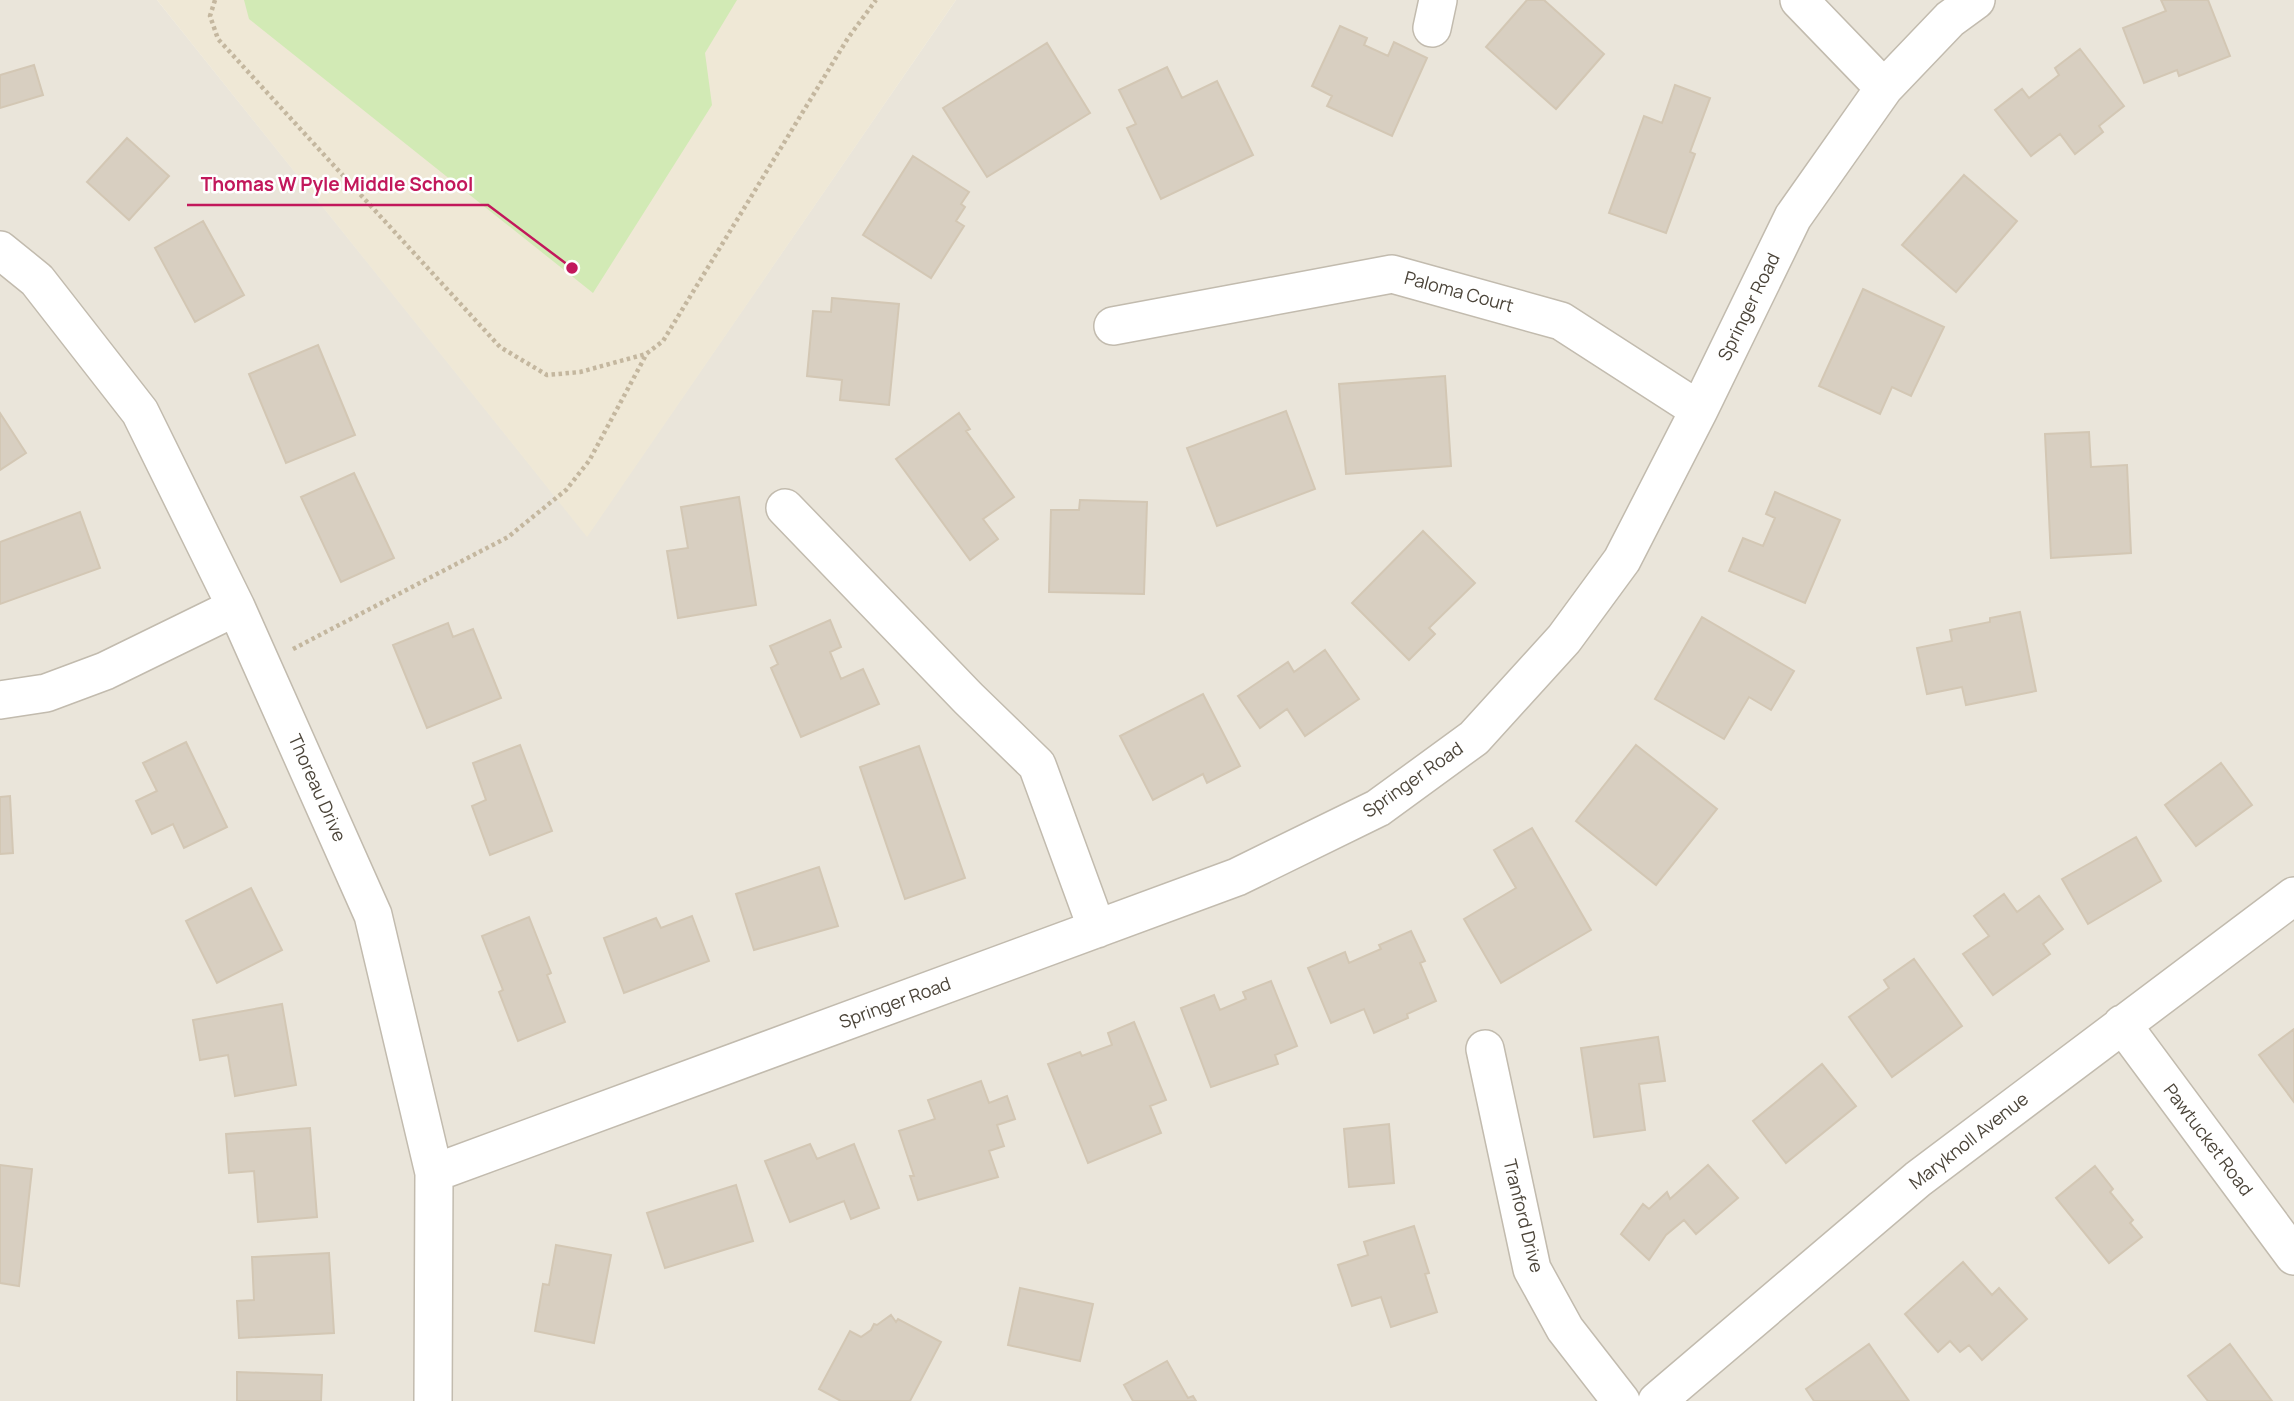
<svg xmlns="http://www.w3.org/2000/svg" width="2294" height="1401" viewBox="0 0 2294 1401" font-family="Manrope,sans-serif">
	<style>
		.residential { fill: #eae5da }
		.education { fill: #efe8d6 }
		.green { fill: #d2eab5 }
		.building { fill: #d8cfc1; stroke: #d3c7b4; stroke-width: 2 }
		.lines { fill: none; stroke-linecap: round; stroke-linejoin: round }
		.minor-casing { stroke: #c2bbae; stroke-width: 40 }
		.path { stroke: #c4b79f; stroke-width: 4.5; stroke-dasharray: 3.5 3.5; stroke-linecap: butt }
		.minor { stroke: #fff; stroke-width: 37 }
		.labels { text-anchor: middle; stroke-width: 5; stroke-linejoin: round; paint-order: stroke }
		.street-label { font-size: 18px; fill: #4b4439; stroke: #fff }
		.leader { fill: none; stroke: #c2185b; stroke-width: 2.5 }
		.callout-dot { fill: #c2185b; stroke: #fff; stroke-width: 2.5 }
		.callout-label { font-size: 19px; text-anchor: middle; font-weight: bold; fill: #c2185b; stroke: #fff; stroke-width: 5; stroke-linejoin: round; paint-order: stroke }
	</style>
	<rect width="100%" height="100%" fill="#f6f3ec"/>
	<path class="residential" d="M0,0H157L587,536L956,0H2294V1401H0Z"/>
	<path class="education" d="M157,0H956L587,537Z"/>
	<path class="green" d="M244,0H737L705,53L712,105L593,293L249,19Z"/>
	<path class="building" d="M1527,0H1544L1604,54L1556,109L1486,47Z
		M2161,0H2208L2230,56L2179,76L2177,70L2144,83L2123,28L2166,11Z
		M1340,26L1367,38L1364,45L1388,56L1394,42L1427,58L1392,136L1327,106L1332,96L1312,86Z
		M1047,43L1090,113L987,177L943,108Z
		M2080,49L2124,106L2099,126L2103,132L2075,154L2060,134L2031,156L1995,110L2022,89L2029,98L2059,75L2055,68Z
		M34,65L43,95L0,108V75Z
		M1167,67L1182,98L1217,81L1253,155L1161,199L1127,128L1136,124L1119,90Z
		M1675,85L1710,98L1690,152L1695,154L1666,233L1609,213L1644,116L1662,123Z
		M127,138L169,176L129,220L87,182Z
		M913,156L969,192L961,204L965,207L956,221L964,226L931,278L863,235Z
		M1964,175L2017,221L1956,292L1902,245Z
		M203,221L244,295L195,322L155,248Z
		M1863,289L1944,327L1911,396L1892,387L1880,414L1819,386Z
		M832,298L899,304L889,405L840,400L842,380L807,376L813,311L831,312Z
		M318,345L355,435L286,463L249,374Z
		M1445,376L1451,466L1346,474L1339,384Z
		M1286,411L1315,489L1217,526L1187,448Z
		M0,413L26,453L0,470Z
		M959,413L970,429L966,431L1014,497L983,519L998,539L970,560L896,459Z
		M2089,432L2091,467L2127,465L2131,553L2051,558L2045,434Z
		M354,473L394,558L341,582L301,497Z
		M1775,492L1840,520L1805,603L1729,571L1743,538L1763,546L1775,518L1766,514Z
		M739,497L756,605L678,618L667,551L688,548L681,507Z
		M1080,500L1147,502L1144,594L1049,592L1051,510H1079Z
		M80,512L100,568L0,604V542Z
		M1423,531L1475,583L1429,628L1435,634L1409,660L1352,603Z
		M2020,612L2036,691L1966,705L1962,687L1927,694L1917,648L1952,641L1950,630L1990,622V618Z
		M1702,617L1794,671L1771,710L1749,697L1724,739L1655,699Z
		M830,620L841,647L830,652L841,679L863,669L879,704L801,737L771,668L778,664L770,646Z
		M448,623L453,637L473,629L501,698L427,728L393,645Z
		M1325,650L1359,699L1305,736L1287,709L1260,728L1238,696L1288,662L1294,672Z
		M1203,694L1240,766L1207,783L1203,774L1153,800L1120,736Z
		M186,742L227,827L184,848L173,824L152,834L136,801L157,791L143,763Z
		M520,745L552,831L490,855L472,806L486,800L473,763Z
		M1636,745L1717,809L1656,885L1576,821Z
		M919,746L965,878L905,899L860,767Z
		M2221,763L2252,805L2196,846L2165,805Z
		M10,796L13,853L0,854V797Z
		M1532,828L1591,930L1501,983L1464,919L1516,888L1494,850Z
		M2136,837L2161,881L2088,924L2062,879Z
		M819,867L838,926L754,950L736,894Z
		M251,888L282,950L217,983L186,921Z
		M2004,894L2017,912L2039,896L2063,929L2043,944L2050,954L1993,995L1963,954L1989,936L1974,916Z
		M692,916L709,961L624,993L604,938L656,918L661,928Z
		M529,917L551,973L547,975L565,1022L518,1041L499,992L503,990L482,936Z
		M1411,931L1425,961L1420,963L1436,1001L1407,1014L1408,1018L1374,1033L1364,1009L1331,1023L1308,968L1345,952L1349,963L1381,949L1379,945Z
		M1914,959L1962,1026L1892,1077L1849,1017L1889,988L1884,980Z
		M1271,981L1297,1046L1275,1055L1278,1064L1211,1087L1181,1008L1214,995L1220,1010L1246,999L1243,992Z
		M282,1004L296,1085L235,1096L228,1055L200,1060L193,1020Z
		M1134,1022L1166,1100L1150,1106L1161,1133L1088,1163L1048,1064L1080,1052L1082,1056L1112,1045L1108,1033Z
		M2294,1029V1102L2259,1055Z
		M1658,1037L1665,1081L1639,1084L1645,1130L1594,1137L1581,1048Z
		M1822,1064L1856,1106L1786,1163L1753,1121Z
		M981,1081L989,1103L1007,1096L1015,1119L997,1125L1004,1146L989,1151L998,1177L918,1200L910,1176H914L899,1131L935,1119L928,1100Z
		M1389,1124L1394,1183L1349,1187L1344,1129Z
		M310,1128L317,1217L258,1222L254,1171L229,1173L226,1134Z
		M810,1144L817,1159L854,1144L879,1208L851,1219L844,1201L790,1222L765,1161Z
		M0,1165L32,1169L19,1286L0,1283Z
		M1708,1165L1738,1198L1696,1234L1684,1220L1666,1235L1649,1260L1621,1234L1643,1204L1649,1209L1667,1192L1670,1199Z
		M2095,1166L2113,1189L2110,1192L2133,1220L2130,1223L2142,1237L2109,1263L2056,1198Z
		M736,1185L753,1241L665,1268L647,1213Z
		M1414,1226L1429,1273L1425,1274L1437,1312L1391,1327L1381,1297L1352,1306L1338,1265L1368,1255L1364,1242Z
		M556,1245L611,1255L594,1343L535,1331L543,1284L549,1285Z
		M329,1253L334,1333L239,1338L237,1301L254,1300L252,1257Z
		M1963,1262L1992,1295L1999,1288L2027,1319L1982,1360L1969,1345L1960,1352L1950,1341L1938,1352L1905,1314Z
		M1020,1288L1093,1304L1080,1361L1008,1345Z
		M891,1315L896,1322L898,1319L941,1342L910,1401H841L819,1389L850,1331L861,1337L871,1330L874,1324L877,1325Z
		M1869,1344L1909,1401H1814L1806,1389Z
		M2230,1344L2272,1401H2208L2188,1376Z
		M1167,1361L1188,1398L1193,1396L1196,1401H1133L1124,1385Z
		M237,1372L322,1375L321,1401H237Z"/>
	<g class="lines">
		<defs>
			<path id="minor" d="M1799,0L1884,88
				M1432,28L1438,0
				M0,250L37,280L140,412L236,607L373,915L434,1173L433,1401
				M1113,326L1392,274L1561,321L1699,410
				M785,508L968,698L1037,765L1097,929
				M0,700L46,693L105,671L236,607
				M2122,1024L2294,1256
				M1485,1049L1532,1269L1565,1329L1621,1401
				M434,1173L1237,877L1378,808L1474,738L1564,639L1622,560L1699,410L1793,217L1884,88L1950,19L1976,0
				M1657,1401L1918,1179L2294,896"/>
		</defs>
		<use href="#minor" class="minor-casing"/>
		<path class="path" d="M215,0L210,16L218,39L500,347L547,375L580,372L646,354L663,341L848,38L876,0
			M293,649L508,537L566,490L589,461L646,355"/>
		<use href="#minor" class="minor"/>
	</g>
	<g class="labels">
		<g class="street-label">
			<text transform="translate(1459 292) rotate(15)" y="6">Paloma Court</text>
			<text transform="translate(1749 307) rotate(-64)" y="6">Springer Road</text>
			<text transform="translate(1413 780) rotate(-35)" y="6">Springer Road</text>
			<text transform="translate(317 788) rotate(66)" y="6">Thoreau Drive</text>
			<text transform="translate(895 1003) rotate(-20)" y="6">Springer Road</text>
			<text transform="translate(2208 1140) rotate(53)" y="6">Pawtucket Road</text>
			<text transform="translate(1969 1141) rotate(-38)" y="6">Maryknoll Avenue</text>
			<text transform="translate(1523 1216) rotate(76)" y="6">Tranford Drive</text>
		</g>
	</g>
	<path class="leader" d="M572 268L488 205H187"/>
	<circle class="callout-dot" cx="572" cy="268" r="7"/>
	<g class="callout-label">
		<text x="337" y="191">Thomas W Pyle Middle School</text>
	</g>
</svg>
